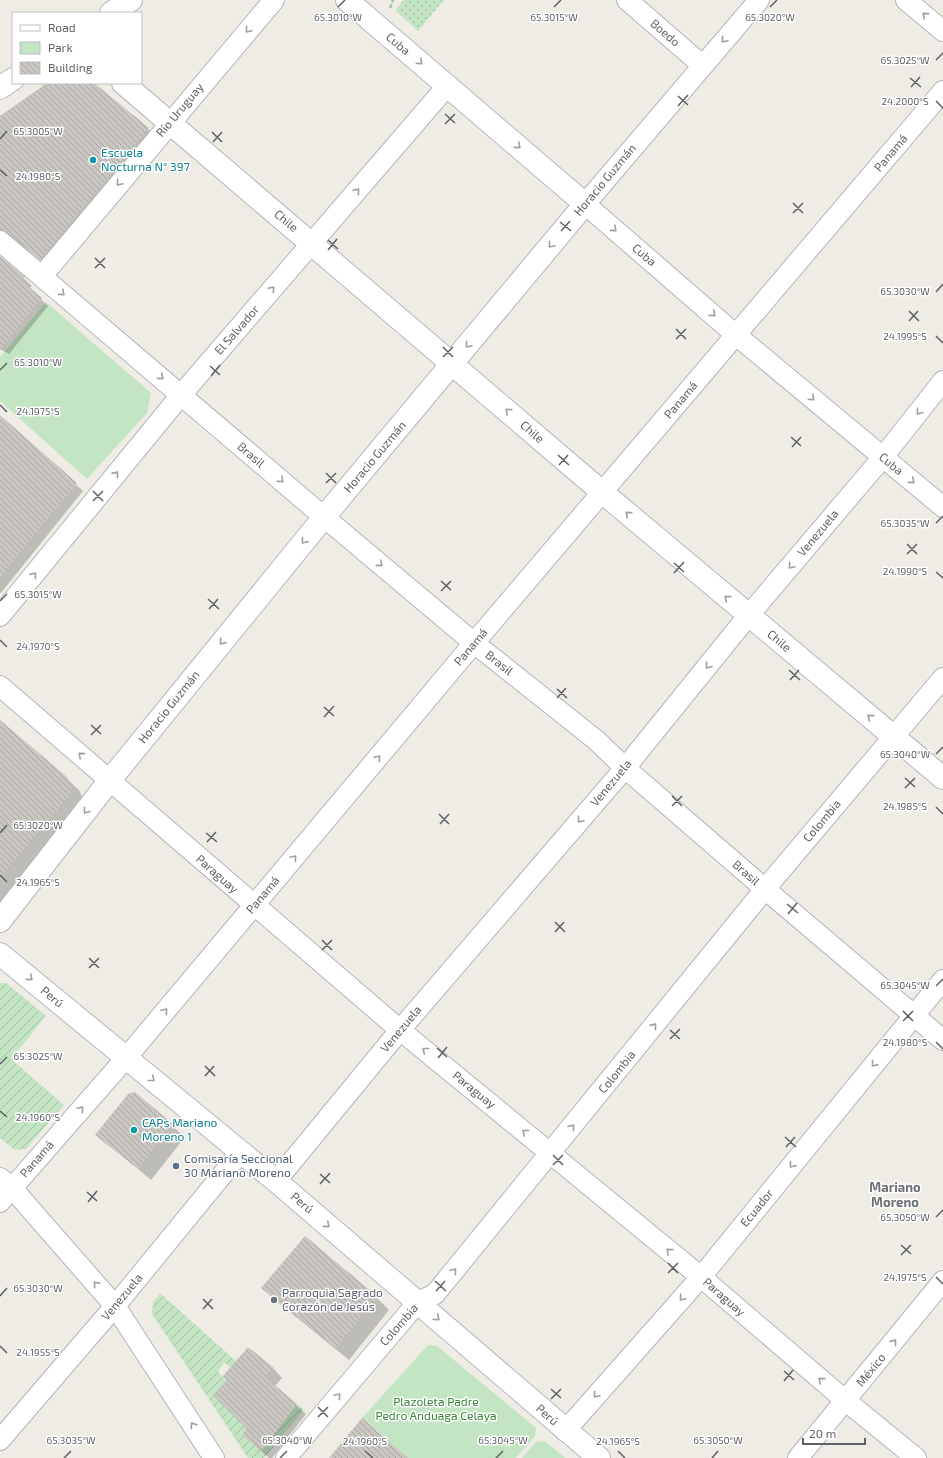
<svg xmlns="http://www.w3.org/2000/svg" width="943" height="1458" viewBox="0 0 943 1458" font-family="'Exo 2',sans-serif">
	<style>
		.grass { fill: url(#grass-dots) }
		.park { fill: #c4e5c3 }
		.garden { fill: url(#garden-furrows) }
		.shadow { fill: #0003 }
		.building { fill: url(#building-back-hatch) }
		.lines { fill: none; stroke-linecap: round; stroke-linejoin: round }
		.street-casing { stroke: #b2b5b9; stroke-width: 22 }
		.secondary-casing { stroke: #b4b7bc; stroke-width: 24 }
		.path { stroke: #9cc5a6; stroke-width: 2.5; stroke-dasharray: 4 2; stroke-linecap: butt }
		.street { stroke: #fff; stroke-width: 20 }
		.secondary { stroke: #fff; stroke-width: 22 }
		.oneway { stroke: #9ea0a3 }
		.ticks { fill: none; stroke: #5d6065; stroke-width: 1.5 }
		.culture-dot { fill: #0f9aa8; stroke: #fff; stroke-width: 1.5 }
		.service-dot { fill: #5c6f8a; stroke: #fff; stroke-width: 1.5 }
		.worship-dot { fill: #6b7280; stroke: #fff; stroke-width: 1.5 }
		.labels { text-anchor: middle; stroke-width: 3; stroke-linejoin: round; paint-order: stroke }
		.street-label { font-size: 12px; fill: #5d6065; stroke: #fff }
		.culture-label { font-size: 12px; fill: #0d838f; stroke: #fff; text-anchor: start }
		.service-label { font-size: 12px; fill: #4e5e75; stroke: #fff; text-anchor: start }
		.worship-label { font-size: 12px; fill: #5b616d; stroke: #fff; text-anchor: start }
		.park-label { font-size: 12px; fill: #3a863b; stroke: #fff }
		.neighbourhood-label { font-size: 13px; font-weight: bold; fill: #6e7276; stroke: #fff }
		.ticks-label { font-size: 10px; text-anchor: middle; fill: #5d6065; stroke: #fff; stroke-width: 3; stroke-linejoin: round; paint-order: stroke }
	</style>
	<defs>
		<pattern id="grass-dots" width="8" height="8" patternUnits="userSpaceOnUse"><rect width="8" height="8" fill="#c4e5c3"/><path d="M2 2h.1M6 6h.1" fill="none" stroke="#a2bda2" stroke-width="1.8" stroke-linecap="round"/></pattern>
		<pattern id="garden-furrows" width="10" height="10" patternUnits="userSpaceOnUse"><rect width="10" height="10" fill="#c4e5c3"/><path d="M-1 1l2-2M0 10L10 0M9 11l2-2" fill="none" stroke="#a2bda2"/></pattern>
		<pattern id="building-back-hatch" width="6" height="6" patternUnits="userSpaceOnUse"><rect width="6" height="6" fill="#cac7c2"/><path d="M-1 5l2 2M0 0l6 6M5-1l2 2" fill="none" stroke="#a7a5a1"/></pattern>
	</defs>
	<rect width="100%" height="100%" fill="#eeece5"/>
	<path class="grass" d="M404,0H444L418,31L395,10Z"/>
	<path class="park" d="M46,302L151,393L147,413L87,479L0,401V357Z
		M428,1345L437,1346L536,1428L535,1436L516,1458H408L362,1418Z
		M545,1441L565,1458H522L536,1442Z"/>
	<path class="garden" d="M0,983H6L46,1016L11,1059L64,1105L26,1149L15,1150L0,1138Z
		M160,1293L236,1361L233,1370L224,1362L218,1372L227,1380L214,1395L241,1398L261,1451L297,1404L304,1410L264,1458H248L152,1314L153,1302Z"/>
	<path class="shadow" d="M49,83H93L156,136L48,266L11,237H3L0,241V117Z
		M0,257L32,286L29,288L48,306L9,354L0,349Z
		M0,416L83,491L0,594Z
		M0,722L66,778L79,790L84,801L0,903Z
		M135,1094L185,1137L151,1180L97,1134Z
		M262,1288L377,1298L389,1310L349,1360L275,1300Z
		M273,1368L282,1378L275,1386L306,1414L272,1458H269L253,1444L249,1429L215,1395Z"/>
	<path class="building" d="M47,83H94L149,128L40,260L7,232L0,230V116Z
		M0,256L25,277L22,281L42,298L0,349Z
		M0,415L77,483L0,577Z
		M0,720L67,777L72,788L70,795L0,877Z
		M135,1092L173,1124L138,1169L95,1135L128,1094Z
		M305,1236L378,1297L336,1348L261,1288Z
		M248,1347L274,1368L265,1377L297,1404L261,1451L242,1435L247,1429L213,1395L227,1380L223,1376Z
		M362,1418L408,1458H329Z"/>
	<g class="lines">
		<defs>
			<path id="street" d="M627,0L702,65
				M759,0L585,204L736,335L943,507
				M906,0L943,31
				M0,241L324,517L474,643L596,740L625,768L765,889L943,1040
				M42,276L274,0
				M0,616L181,395L448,85
				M0,686L400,1030L701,1277L846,1401L916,1458
				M0,1178L12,1188L115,1306L214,1458
				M276,1181L400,1030L625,768L748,616L883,457L943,381
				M0,1202L126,1058L474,643L943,91
				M565,1431L701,1277L943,980
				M0,1440L115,1306L241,1152
				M286,1458L418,1302L435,1294L765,889L943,678
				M798,1458L943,1281"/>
			<path id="secondary" d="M111,13L131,0
				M123,83L602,492L943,778
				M0,88L13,79
				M0,921L110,780L324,517L585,204L347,0
				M0,954L276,1181L599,1458"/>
		</defs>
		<use href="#street" class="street-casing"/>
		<use href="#secondary" class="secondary-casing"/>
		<path class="path" d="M390,8L393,0"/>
		<use href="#street" class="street"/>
		<use href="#secondary" class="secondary"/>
	</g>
	<defs><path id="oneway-chevron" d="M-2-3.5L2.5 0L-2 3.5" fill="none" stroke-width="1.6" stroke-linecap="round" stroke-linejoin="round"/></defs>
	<g class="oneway">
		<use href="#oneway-chevron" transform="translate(925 15) rotate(-140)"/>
		<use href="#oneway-chevron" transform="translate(248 30) rotate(130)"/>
		<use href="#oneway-chevron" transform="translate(724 40) rotate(131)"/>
		<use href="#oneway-chevron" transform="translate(420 62) rotate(40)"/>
		<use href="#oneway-chevron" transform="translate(518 146) rotate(41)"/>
		<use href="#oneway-chevron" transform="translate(119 183) rotate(130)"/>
		<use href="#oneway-chevron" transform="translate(357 191) rotate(-49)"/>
		<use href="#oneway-chevron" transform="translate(614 229) rotate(41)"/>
		<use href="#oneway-chevron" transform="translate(551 245) rotate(130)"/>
		<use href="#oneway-chevron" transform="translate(272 289) rotate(-49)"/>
		<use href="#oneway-chevron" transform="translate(62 293) rotate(40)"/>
		<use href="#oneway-chevron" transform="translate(713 314) rotate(41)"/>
		<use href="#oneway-chevron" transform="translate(468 345) rotate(130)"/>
		<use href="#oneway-chevron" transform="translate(161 377) rotate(40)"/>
		<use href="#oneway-chevron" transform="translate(812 398) rotate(40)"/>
		<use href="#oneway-chevron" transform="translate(508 411) rotate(-139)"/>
		<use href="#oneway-chevron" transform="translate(919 412) rotate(128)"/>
		<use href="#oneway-chevron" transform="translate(116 474) rotate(-51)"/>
		<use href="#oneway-chevron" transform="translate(281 480) rotate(41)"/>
		<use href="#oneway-chevron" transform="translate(912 481) rotate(40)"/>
		<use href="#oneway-chevron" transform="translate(628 514) rotate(-140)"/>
		<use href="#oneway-chevron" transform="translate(304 541) rotate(129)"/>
		<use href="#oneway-chevron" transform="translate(380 564) rotate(40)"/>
		<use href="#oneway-chevron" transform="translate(791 566) rotate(130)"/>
		<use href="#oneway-chevron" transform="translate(34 575) rotate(-51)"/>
		<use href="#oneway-chevron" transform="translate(727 598) rotate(-140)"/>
		<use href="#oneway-chevron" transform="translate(222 642) rotate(129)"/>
		<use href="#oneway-chevron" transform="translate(708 666) rotate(129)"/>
		<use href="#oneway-chevron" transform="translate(870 717) rotate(-140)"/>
		<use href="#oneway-chevron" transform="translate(81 755) rotate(-139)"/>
		<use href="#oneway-chevron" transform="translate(378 758) rotate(-50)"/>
		<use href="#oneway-chevron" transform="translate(86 811) rotate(128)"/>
		<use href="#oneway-chevron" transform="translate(580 820) rotate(131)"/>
		<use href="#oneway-chevron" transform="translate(294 858) rotate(-50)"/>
		<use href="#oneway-chevron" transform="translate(30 978) rotate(40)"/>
		<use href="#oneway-chevron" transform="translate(165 1011) rotate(-50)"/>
		<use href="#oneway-chevron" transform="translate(654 1026) rotate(-51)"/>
		<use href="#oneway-chevron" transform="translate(425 1050) rotate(-141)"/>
		<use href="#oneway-chevron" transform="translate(874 1064) rotate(129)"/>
		<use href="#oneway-chevron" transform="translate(152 1079) rotate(39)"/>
		<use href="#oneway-chevron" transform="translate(81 1109) rotate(-49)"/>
		<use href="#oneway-chevron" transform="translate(572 1127) rotate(-51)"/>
		<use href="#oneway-chevron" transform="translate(525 1132) rotate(-141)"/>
		<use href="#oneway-chevron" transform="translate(792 1165) rotate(129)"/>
		<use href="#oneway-chevron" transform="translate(327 1225) rotate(40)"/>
		<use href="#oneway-chevron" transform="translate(669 1251) rotate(-140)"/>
		<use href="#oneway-chevron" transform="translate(454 1271) rotate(-50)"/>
		<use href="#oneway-chevron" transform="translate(96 1284) rotate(-131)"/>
		<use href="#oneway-chevron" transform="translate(682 1298) rotate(131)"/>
		<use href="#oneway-chevron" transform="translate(437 1318) rotate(41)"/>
		<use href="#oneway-chevron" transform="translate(894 1342) rotate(-51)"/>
		<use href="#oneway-chevron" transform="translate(821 1380) rotate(-139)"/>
		<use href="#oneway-chevron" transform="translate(596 1395) rotate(131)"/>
		<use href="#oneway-chevron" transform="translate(338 1396) rotate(-50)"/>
		<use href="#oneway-chevron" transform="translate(193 1425) rotate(-123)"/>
	</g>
	<path class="ticks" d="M338,7L345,0M554,7L561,0M770,7L777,0M936,60L943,53M910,78L921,87M911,87L920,77M678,96L688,105M936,101L943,108M678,106L688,95M445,114L455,123M445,124L455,114M212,132L222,142M0,139L7,131M213,142L222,132M0,170L7,176M793,203L803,213M793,213L803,203M560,222L571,231M561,231L570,221M328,240L338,249M328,250L337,239M95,258L105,268M95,268L105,258M936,292L943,284M909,311L919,321M909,321L918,311M676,329L686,339M936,336L943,343M676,339L686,329M443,347L453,357M443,357L453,347M210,366L220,375M0,370L7,363M211,376L220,365M0,405L7,412M791,437L801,446M792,447L801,437M558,455L569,465M559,465L568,455M326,473L336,483M326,483L336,473M93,491L103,501M93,501L103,491M936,523L943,516M907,544L917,554M907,554L917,544M674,563L684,572M936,572L943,578M674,573L684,562M441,581L451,590M441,591L451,581M208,599L219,609M0,601L7,594M209,609L218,599M0,640L7,647M789,670L800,680M790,680L799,670M557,689L567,698M557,698L566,688M324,707L334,716M324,717L334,706M91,725L101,734M91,735L101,725M936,754L943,747M905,778L915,787M905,788L915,778M672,796L682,806M672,806L682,796M936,807L943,814M439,814L449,824M440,824L449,814M0,833L7,825M206,833L217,842M207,842L216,832M0,875L7,882M787,904L798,913M788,914L797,903M555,922L565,932M555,932L564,922M322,940L332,950M322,950L332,940M89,958L99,968M89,968L99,958M936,986L943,979M903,1011L913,1021M903,1021L913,1011M670,1030L680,1039M670,1039L680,1029M936,1042L943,1049M437,1048L447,1057M438,1058L447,1047M0,1064L7,1057M205,1066L215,1076M205,1076L214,1066M0,1111L7,1117M785,1137L796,1147M786,1147L795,1137M553,1155L563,1165M553,1165L563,1155M320,1174L330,1183M320,1184L330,1173M87,1192L97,1201M88,1202L97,1191M936,1217L943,1210M901,1245L911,1254M901,1255L911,1245M668,1263L678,1273M668,1273L678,1263M936,1277L943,1284M435,1281L446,1291M436,1291L445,1281M0,1296L7,1288M203,1299L213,1309M203,1309L212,1299M0,1346L7,1353M784,1371L794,1380M784,1381L793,1370M551,1389L561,1398M551,1399L561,1389M318,1407L328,1417M318,1417L328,1407M365,1451L373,1458M618,1451L625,1458M64,1458L71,1451M280,1458L287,1451M496,1458L503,1451M712,1458L718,1451"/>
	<g class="culture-dot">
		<circle cx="93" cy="160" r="4"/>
		<circle cx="134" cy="1130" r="4"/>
	</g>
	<circle class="service-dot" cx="176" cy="1166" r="4"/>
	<circle class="worship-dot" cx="274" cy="1300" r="4"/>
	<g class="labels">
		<g class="street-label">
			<text transform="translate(665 33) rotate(41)" y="4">Boedo</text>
			<text transform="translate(398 44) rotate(40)" y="4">Cuba</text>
			<text transform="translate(180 110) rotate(-50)" y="4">Río Uruguay</text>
			<text transform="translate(891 153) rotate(-50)" y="4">Panamá</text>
			<text transform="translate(605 180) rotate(-50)" y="4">Horacio Guzmán</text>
			<text transform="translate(286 221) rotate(40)" y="4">Chile</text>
			<text transform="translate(644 255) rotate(41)" y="4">Cuba</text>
			<text transform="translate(237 330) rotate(-49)" y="4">El Salvador</text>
			<text transform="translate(681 400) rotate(-50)" y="4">Panamá</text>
			<text transform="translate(532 432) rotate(41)" y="4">Chile</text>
			<text transform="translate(251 455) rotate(41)" y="4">Brasil</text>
			<text transform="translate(375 457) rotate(-50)" y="4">Horacio Guzmán</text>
			<text transform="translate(891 464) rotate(40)" y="4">Cuba</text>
			<text transform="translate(818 533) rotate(-50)" y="4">Venezuela</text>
			<text transform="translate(779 641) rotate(40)" y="4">Chile</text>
			<text transform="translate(471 647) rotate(-50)" y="4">Panamá</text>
			<text transform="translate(499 663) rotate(39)" y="4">Brasil</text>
			<text transform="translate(169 707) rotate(-51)" y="4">Horacio Guzmán</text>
			<text transform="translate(611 783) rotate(-50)" y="4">Venezuela</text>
			<text transform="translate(822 821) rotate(-50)" y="4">Colombia</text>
			<text transform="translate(746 873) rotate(41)" y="4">Brasil</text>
			<text transform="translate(217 874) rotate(41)" y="4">Paraguay</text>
			<text transform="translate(263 895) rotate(-50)" y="4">Panamá</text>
			<text transform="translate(52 997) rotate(40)" y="4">Perú</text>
			<text transform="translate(401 1029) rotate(-50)" y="4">Venezuela</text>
			<text transform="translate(617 1072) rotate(-51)" y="4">Colombia</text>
			<text transform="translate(474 1090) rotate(39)" y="4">Paraguay</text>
			<text transform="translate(37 1159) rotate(-49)" y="4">Panamá</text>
			<text transform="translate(302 1203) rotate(40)" y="4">Perú</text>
			<text transform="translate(757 1208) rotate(-51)" y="4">Ecuador</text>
			<text transform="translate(122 1297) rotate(-50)" y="4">Venezuela</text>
			<text transform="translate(724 1297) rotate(41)" y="4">Paraguay</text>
			<text transform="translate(399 1325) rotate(-49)" y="4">Colombia</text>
			<text transform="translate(871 1370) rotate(-51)" y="4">México</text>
			<text transform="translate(547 1415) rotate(41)" y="4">Perú</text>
		</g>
		<g class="culture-label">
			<text x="101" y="157">Escuela<tspan x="101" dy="14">Nocturna N° 397</tspan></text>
			<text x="142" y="1127">CAPs Mariano<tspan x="142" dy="14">Moreno 1</tspan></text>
		</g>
		<g class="service-label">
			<text x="184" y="1163">Comisaría Seccional<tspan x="184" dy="14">30 Mariano Moreno</tspan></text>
		</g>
		<g class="worship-label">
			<text x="282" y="1297">Parroquia Sagrado<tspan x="282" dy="14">Corazón de Jesús</tspan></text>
		</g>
		<g class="park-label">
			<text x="436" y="1406">Plazoleta Padre<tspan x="436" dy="14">Pedro Anduaga Celaya</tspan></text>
		</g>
		<g class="neighbourhood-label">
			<text x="895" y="1192">Mariano<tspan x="895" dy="15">Moreno</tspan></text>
		</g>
	</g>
	<g class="ticks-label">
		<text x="338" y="21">65.3010°W</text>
		<text x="554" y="21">65.3015°W</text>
		<text x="770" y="21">65.3020°W</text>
		<text x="905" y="64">65.3025°W</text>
		<text x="905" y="105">24.2000°S</text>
		<text x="38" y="135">65.3005°W</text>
		<text x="38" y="180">24.1980°S</text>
		<text x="905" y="295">65.3030°W</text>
		<text x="905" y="340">24.1995°S</text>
		<text x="38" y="366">65.3010°W</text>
		<text x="38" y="415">24.1975°S</text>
		<text x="905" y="527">65.3035°W</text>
		<text x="905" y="575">24.1990°S</text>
		<text x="38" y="598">65.3015°W</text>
		<text x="38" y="650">24.1970°S</text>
		<text x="905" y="758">65.3040°W</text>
		<text x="905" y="810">24.1985°S</text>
		<text x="38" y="829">65.3020°W</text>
		<text x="38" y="886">24.1965°S</text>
		<text x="905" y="989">65.3045°W</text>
		<text x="905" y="1046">24.1980°S</text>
		<text x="38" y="1060">65.3025°W</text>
		<text x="38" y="1121">24.1960°S</text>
		<text x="905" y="1221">65.3050°W</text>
		<text x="905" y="1281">24.1975°S</text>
		<text x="38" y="1292">65.3030°W</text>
		<text x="38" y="1356">24.1955°S</text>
		<text x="71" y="1444">65.3035°W</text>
		<text x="287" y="1444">65.3040°W</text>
		<text x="503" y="1444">65.3045°W</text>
		<text x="718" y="1444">65.3050°W</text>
		<text x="365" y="1445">24.1960°S</text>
		<text x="618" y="1445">24.1965°S</text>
	</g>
	<rect x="12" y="12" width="130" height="72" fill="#ffffff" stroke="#bebfc1"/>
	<rect x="20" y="25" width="20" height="6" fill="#ffffff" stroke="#bebfc1"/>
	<text x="48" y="32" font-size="12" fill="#5d6065">Road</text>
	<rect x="20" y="42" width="20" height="12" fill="#c4e5c3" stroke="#bebfc1"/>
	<text x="48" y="52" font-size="12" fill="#5d6065">Park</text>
	<rect x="20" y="62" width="20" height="12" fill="url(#building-back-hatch)" stroke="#bebfc1"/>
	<text x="48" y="72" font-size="12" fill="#5d6065">Building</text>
	<path d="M803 1438v6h62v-6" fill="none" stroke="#5d6065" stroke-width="2"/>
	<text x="809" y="1438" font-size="12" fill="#5d6065" stroke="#ffffff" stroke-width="3" paint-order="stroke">20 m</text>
</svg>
